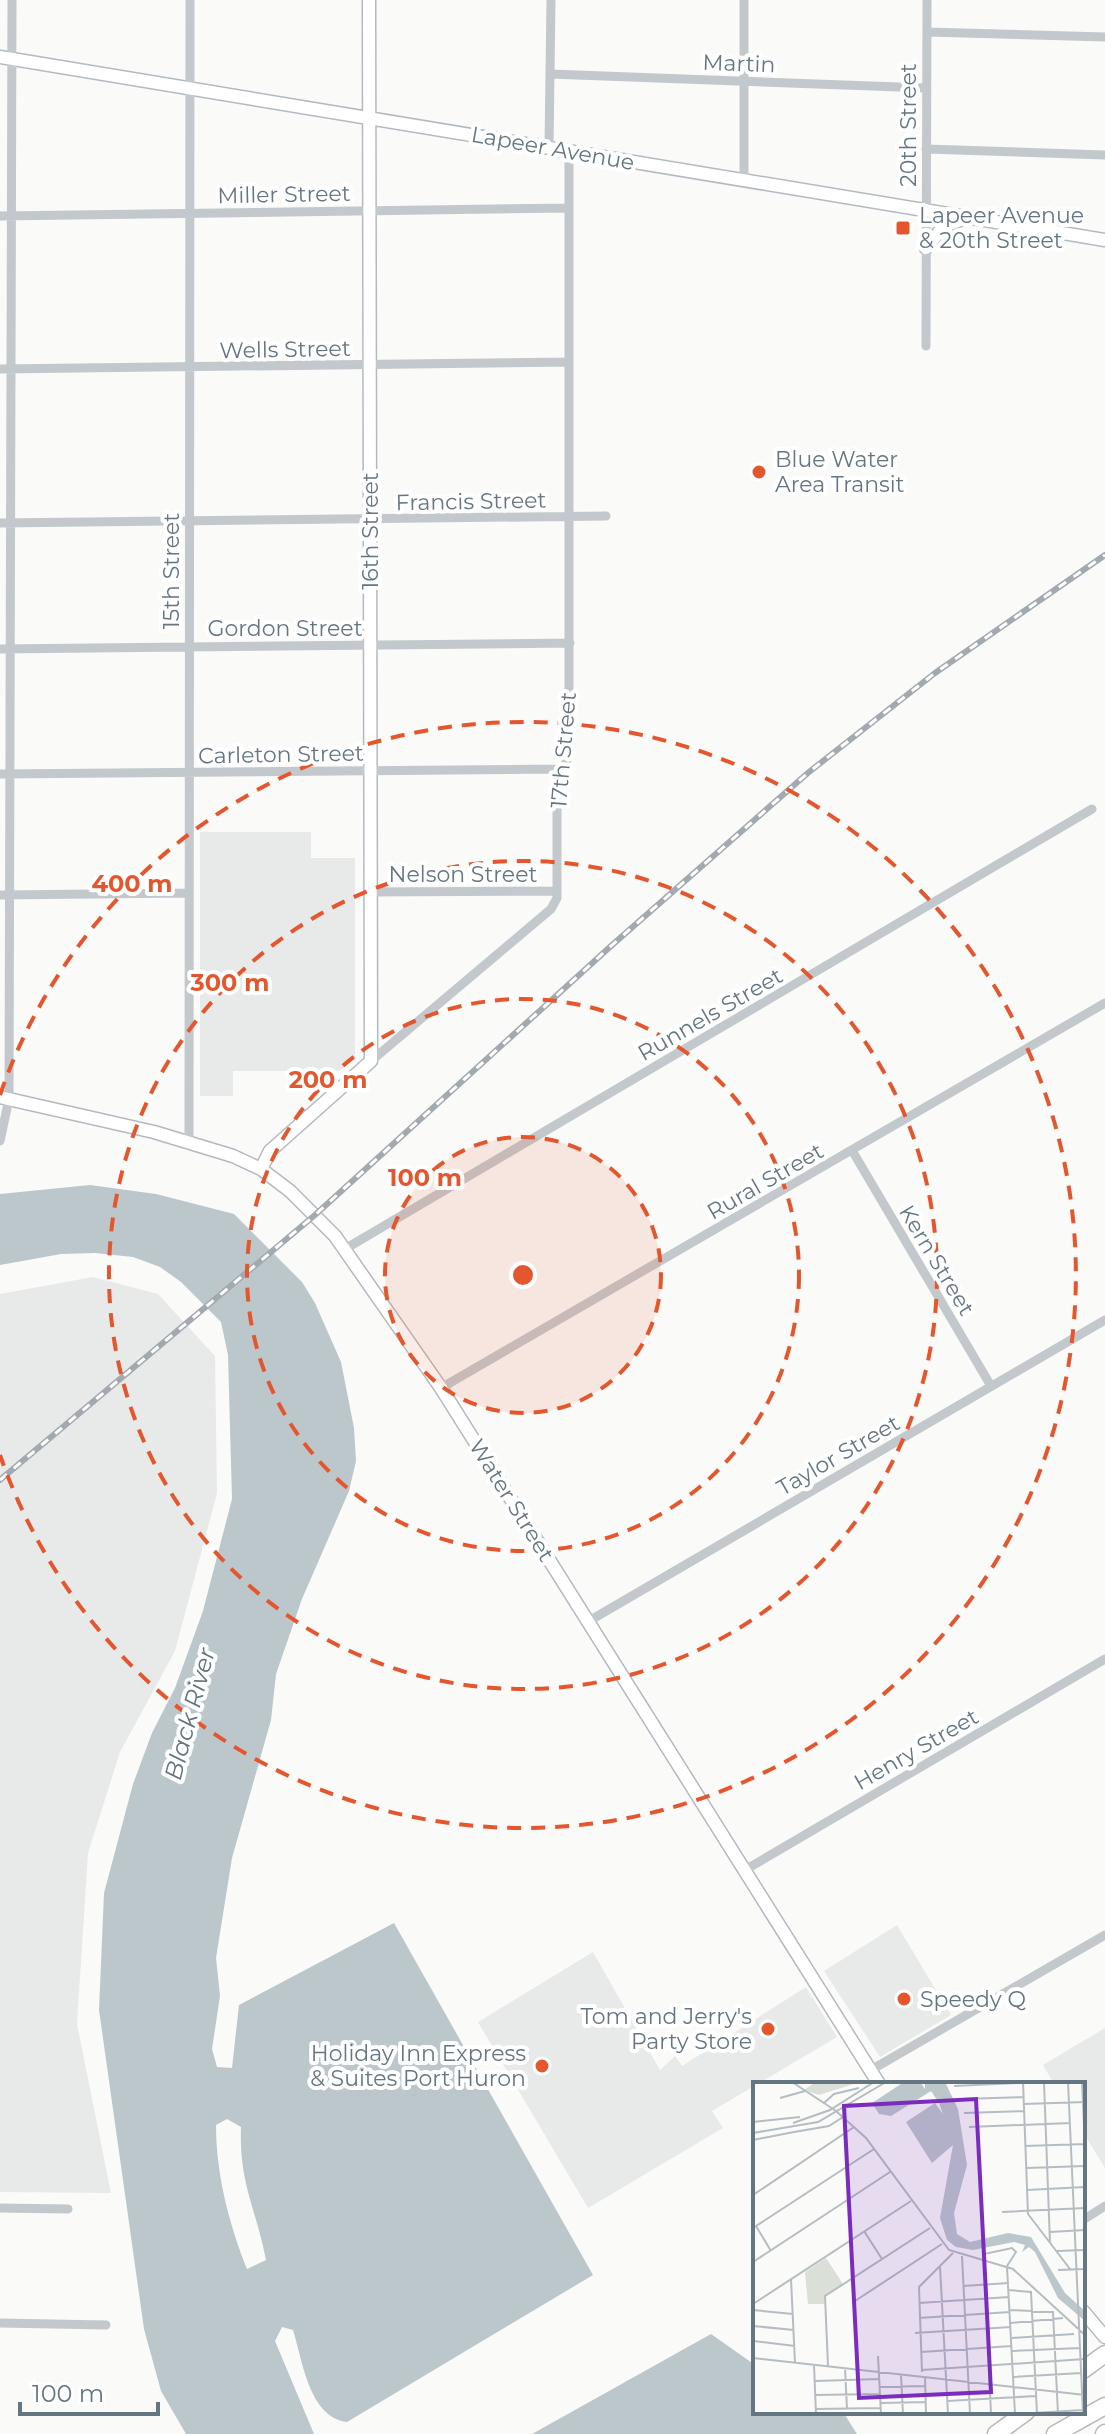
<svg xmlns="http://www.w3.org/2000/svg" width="1105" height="2434" viewBox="0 0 1105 2434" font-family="Montserrat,sans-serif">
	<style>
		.built { fill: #e8e9e9 }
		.water { fill: #bbc7cb; fill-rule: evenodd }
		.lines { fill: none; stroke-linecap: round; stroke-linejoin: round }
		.secondary-casing { stroke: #b3babf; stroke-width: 15 }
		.highway-casing { stroke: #b4b9bd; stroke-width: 19 }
		.street { stroke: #c3c8cc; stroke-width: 9 }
		.secondary { stroke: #fff; stroke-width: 12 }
		.highway { stroke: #fff; stroke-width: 16 }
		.rail-casing { stroke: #a2aab0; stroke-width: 6 }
		.rail { stroke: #fff; stroke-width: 3; stroke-dasharray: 9; stroke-linecap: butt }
		.ring { fill: none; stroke: #e4572e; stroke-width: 4; stroke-dasharray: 14 10 }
		.poi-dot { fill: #e4572e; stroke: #fff; stroke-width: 3 }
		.labels { text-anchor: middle; stroke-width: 8; stroke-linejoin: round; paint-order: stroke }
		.street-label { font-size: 22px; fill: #657683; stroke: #fff }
		.poi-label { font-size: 22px; fill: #657683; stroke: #fff; text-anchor: start }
		.water-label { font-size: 24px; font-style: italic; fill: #60757c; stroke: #fff }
		.inset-road { fill: none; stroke: #b5bdc2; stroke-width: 2 }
		.view { fill: #7b2cbf; fill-opacity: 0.15; stroke: #7b2cbf; stroke-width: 4 }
		.inset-edge { fill: none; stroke: #657683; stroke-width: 4 }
		.centre { fill: #e4572e; stroke: #fff; stroke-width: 4 }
		.ring-label { font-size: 24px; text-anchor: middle; font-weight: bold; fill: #e4572e; stroke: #fff; stroke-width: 8; stroke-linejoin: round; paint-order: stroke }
	</style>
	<rect width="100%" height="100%" fill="#fafaf8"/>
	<path class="built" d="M200,832H311V858H355V1057L340,1071H233V1096H200Z
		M93,1277L158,1294L215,1356L217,1493L175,1651L120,1752L88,1853L77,2024L111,2193L0,2192V1294Z
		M897,1925L951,2015L880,2057L824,1971Z
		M593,1952L660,2070L675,2056L682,2066L806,1987L837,2037L712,2111L723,2128L588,2208L478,2022Z
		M1105,2028V2168L1083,2132V2084H1054L1043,2065Z"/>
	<path class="water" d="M90,1185L156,1194L234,1214L302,1282L315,1303L341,1362L354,1428L356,1461L349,1491L302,1599L276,1674L271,1720L232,1858L216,1958L220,1996L212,2049L217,2067L232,2068L239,2005L394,1923L593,2275L347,2422C309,2417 303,2362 293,2330L282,2327L275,2341L314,2434H186L161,2391L144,2329L99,2010L104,1893L133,1784L152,1733L175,1688L203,1611L232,1499L228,1355L221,1322L181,1282L160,1267L133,1257L95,1253L61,1254L0,1265V1194ZM227,2119L241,2127C239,2184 256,2208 266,2260L247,2269C229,2224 216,2174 216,2125Z
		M711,2334L755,2365V2412H843L857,2434H532Z"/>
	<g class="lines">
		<defs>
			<path id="secondary" d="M0,57L1105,240
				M926,248L944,226L963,219
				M0,1097L154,1132L233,1156L261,1169L290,1191L335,1236L441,1388L879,2084
				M261,1169L270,1151L371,1061L369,0
				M1083,2311L1105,2337"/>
			<path id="highway" d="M1083,2370L1105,2354
				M996,2434L1026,2412
				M1055,2434L1105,2406
				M1104,2434L1105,2433"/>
		</defs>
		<use href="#secondary" class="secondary-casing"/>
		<use href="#highway" class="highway-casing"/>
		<path class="street" d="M927,32L1105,37
			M550,74L926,88
			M549,146L551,0
			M926,149L1105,155
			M744,181V0
			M0,216L569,208
			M926,346L927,0
			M0,369L569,362
			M0,523L606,516
			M0,649L570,643
			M0,774L563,769
			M369,892L557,891
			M0,895L187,893
			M371,1061L551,909L557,898V781L567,760L569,720V150
			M0,1141L9,1099L12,0
			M189,1141L190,0
			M853,1152L991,1386
			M345,1249L1092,809
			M441,1388L1105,1003
			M589,1621L1105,1320
			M745,1870L1105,1659
			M871,2070L1105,1935
			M0,2208L68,2209
			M1083,2220L1105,2206
			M0,2323L106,2325"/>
		<use href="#secondary" class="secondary"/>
		<use href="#highway" class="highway"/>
		<defs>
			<path id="rail" d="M0,1480L315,1215L611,946L809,772L935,673L1105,555"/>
		</defs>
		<use href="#rail" class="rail-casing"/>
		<use href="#rail" class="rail"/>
	</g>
	<circle cx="523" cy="1275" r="138" fill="#e4572e" fill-opacity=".12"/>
	<g class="ring">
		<circle cx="523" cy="1275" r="138"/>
		<circle cx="523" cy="1275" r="276"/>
		<circle cx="523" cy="1275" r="414"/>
		<path d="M0 1095A553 553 0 1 1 0 1455"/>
	</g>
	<g class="poi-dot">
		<rect x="895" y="220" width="16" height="16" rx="4"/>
		<circle cx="759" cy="472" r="8"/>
		<circle cx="904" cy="1999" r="8"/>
		<circle cx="768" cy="2029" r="8"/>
		<circle cx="542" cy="2066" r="8"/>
	</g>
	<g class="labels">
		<g class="street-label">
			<text transform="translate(739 63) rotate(2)" y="8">Martin</text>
			<text transform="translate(908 125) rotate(-90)" y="8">20th Street</text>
			<text transform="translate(553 148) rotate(10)" y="8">Lapeer Avenue</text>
			<text transform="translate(284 194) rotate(-1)" y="8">Miller Street</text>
			<text transform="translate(285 349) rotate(-1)" y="8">Wells Street</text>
			<text transform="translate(471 501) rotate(-1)" y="8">Francis Street</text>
			<text transform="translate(370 531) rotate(-90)" y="8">16th Street</text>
			<text transform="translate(171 571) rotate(-90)" y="8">15th Street</text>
			<text x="285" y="636">Gordon Street</text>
			<text transform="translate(563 750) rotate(-85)" y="8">17th Street</text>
			<text transform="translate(281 754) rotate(-1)" y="8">Carleton Street</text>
			<text x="463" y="882">Nelson Street</text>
			<text transform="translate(710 1014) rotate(-30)" y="8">Runnels Street</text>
			<text transform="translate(765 1181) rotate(-30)" y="8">Rural Street</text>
			<text transform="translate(937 1260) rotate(59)" y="8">Kern Street</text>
			<text transform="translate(838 1455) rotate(-30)" y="8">Taylor Street</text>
			<text transform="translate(512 1500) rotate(58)" y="8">Water Street</text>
			<text transform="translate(916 1749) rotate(-30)" y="8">Henry Street</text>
		</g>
		<g class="poi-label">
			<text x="919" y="223">Lapeer Avenue<tspan x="919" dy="25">&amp; 20th Street</tspan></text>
			<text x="775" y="467">Blue Water<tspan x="775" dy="25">Area Transit</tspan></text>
			<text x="920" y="2007">Speedy Q</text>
			<text x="752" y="2024" text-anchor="end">Tom and Jerry's<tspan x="752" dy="25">Party Store</tspan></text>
			<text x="526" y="2061" text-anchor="end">Holiday Inn Express<tspan x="526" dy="25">&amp; Suites Port Huron</tspan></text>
		</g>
		<g class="water-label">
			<text transform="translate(190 1714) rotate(-75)" y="8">Black River</text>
		</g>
	</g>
	<g transform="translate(753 2082)">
		<rect width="332" height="332" fill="#fafaf8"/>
		<path d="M63,0H107L66,13L51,8ZM73,176L90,202L72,214L71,222H55L52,190Z" fill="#dadfd7"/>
		<path d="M151,0H167L172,7V0H192L205,27L214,83L201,131L204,152L217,160L255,151L278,155L312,211L332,229V239L305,216L282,170L276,165L269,170L272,163L261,160L220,168L203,165L194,158L187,136L200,63L179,81L153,40L182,21L190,32L186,21L178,9L138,34L126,32L119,21Z" fill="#bbc7cb"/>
		<path class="inset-road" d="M39,0L83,29L113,56L196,168L260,187L332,253M270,0L275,132L317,187M291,0L297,161M315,0L330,332M329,0L332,64M201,4L284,0M27,16L52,9M209,17L270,15M71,21L81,12L106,6M271,22L332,20M211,31L271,29M0,40L47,35M40,41L77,28L121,0M216,45L317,41M41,50L76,44L90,35M0,51L65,40L133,0M0,58L41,50M272,64L332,62M273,86L332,84M274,108L332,105M0,113L101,45M249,130L332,126M3,144L18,169M0,146L121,67M111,149L129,177M297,150L332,148M304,169L332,168M209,174L217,332M0,180L137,90M187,185L195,332M254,185L262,332M305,188L332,187M38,197L42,281M210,204L256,201M256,208L278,210L284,332M102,219L189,162M166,221L256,215M0,222L158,119M0,228L40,232M257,228L300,230L305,332M166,236L257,230M258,241L310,236M0,244L41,248M162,251L258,245M259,256L321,252M0,259L42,264M259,269L327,266M168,270L259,264M125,274L128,332M0,276L332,313M61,283L63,332M75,284L72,214L177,146M92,286L94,327M169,288L332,277M169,290L166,205L200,171M148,293L150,332M172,295L173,332M260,295L328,291M62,299L126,297M127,305L172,304M62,313L127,312M194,319L283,314M128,321L173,320M63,327L128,326M238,332L231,172L259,166L263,170L254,184M264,332L330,328"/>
		<path class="view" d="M223,17L238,310L106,316L91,24Z"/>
		<rect width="332" height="332" class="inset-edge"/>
	</g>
	<circle cx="523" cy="1275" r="12" class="centre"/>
	<g class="ring-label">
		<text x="132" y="892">400 m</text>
		<text x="230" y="991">300 m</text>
		<text x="328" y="1088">200 m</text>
		<text x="425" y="1186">100 m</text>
	</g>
	<path d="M20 2402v12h138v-12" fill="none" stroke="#657683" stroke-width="4"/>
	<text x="32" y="2402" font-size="24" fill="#657683" stroke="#ffffff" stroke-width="6" paint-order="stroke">100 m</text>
</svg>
